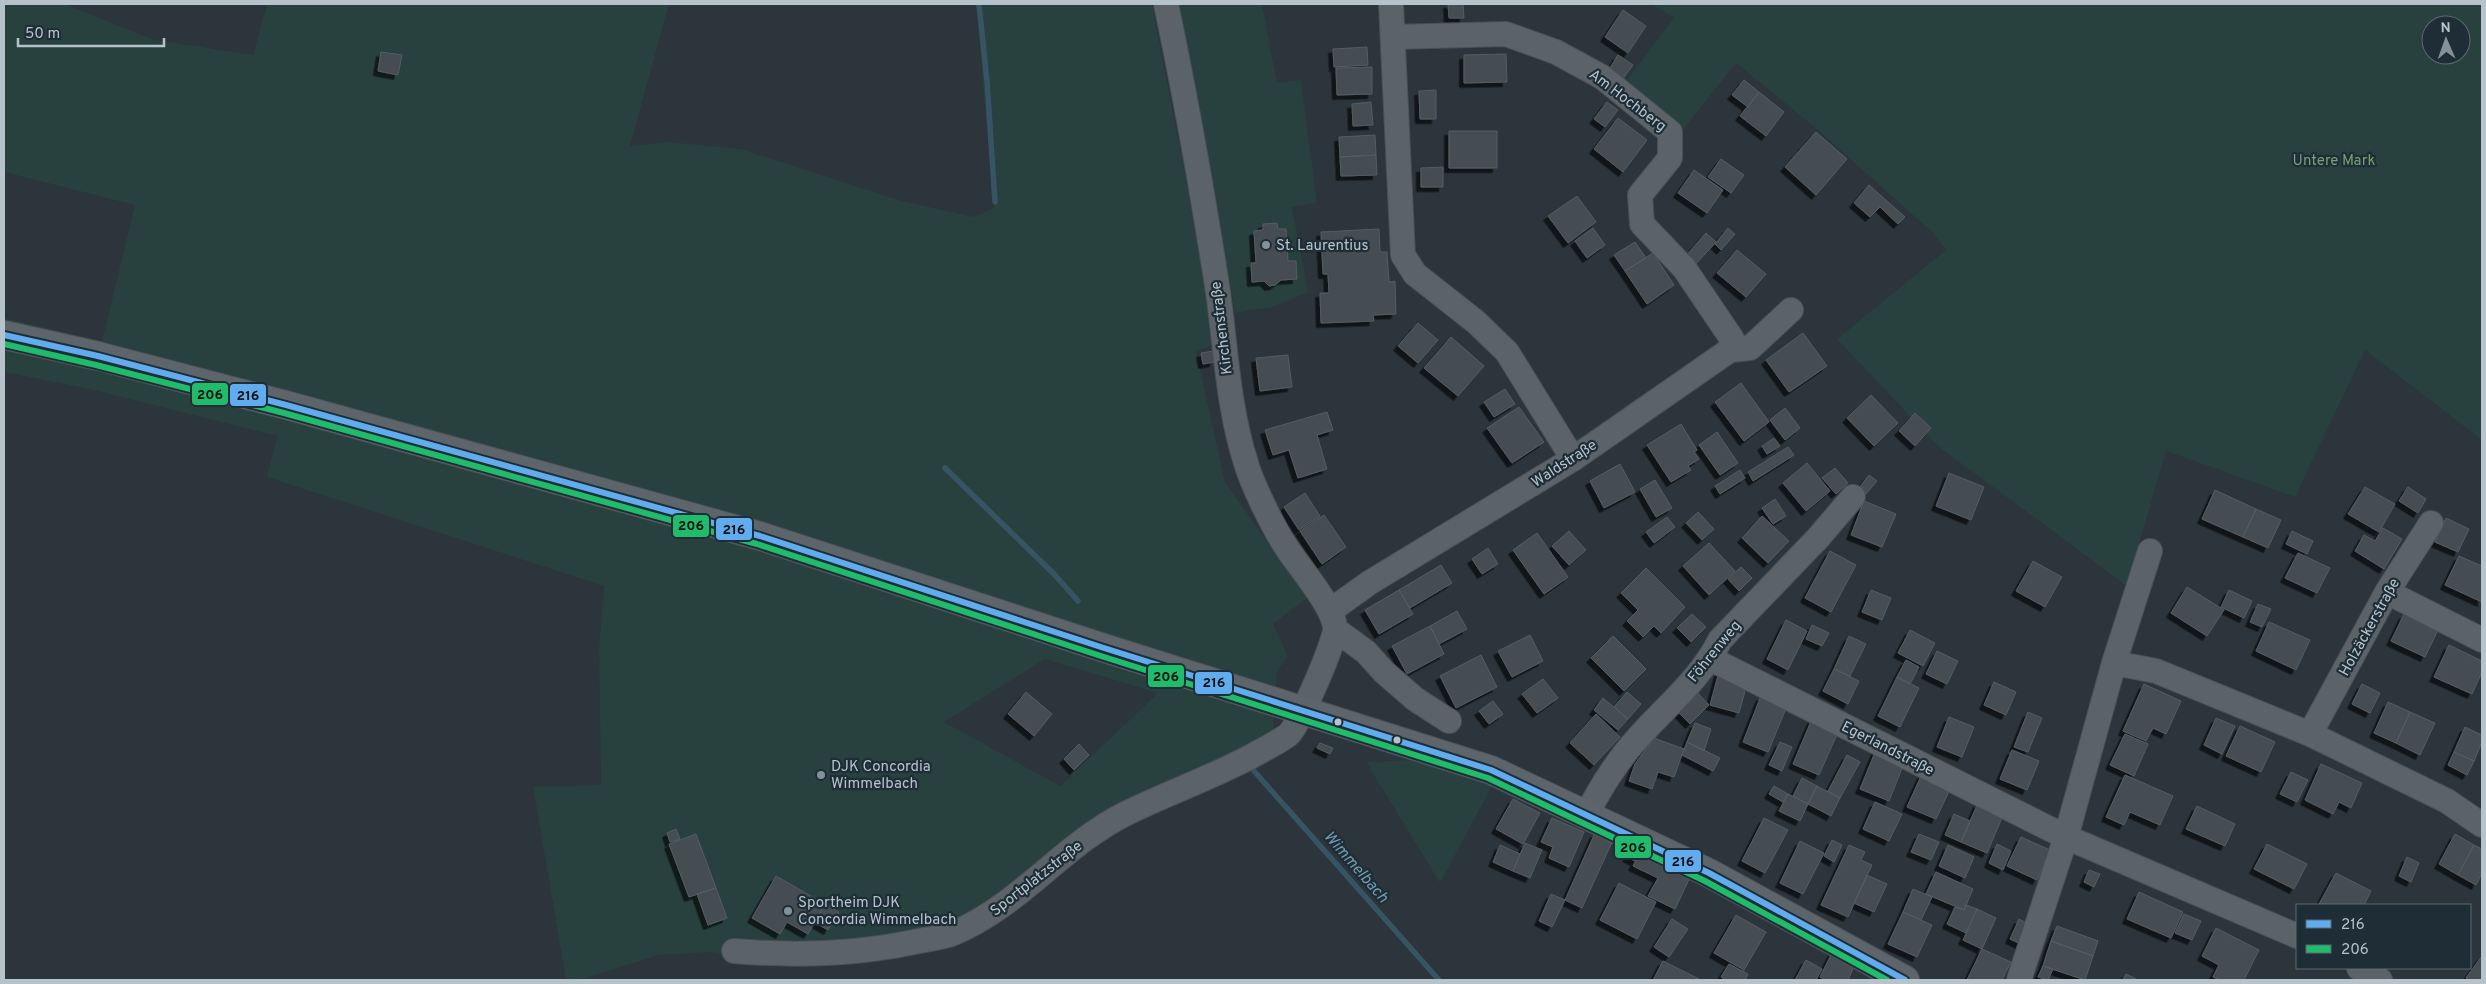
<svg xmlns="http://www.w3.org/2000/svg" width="2486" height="984" viewBox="0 0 2486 984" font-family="Overpass,sans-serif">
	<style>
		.green { fill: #28403e; fill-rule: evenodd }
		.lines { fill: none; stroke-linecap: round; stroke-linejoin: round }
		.stream { stroke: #375464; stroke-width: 5.5 }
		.building { fill: #454d52; stroke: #535d62; filter: url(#shadow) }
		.minor-casing { stroke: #495155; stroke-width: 26 }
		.major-casing { stroke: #495257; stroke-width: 30 }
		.minor { stroke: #5c6368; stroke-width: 24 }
		.major { stroke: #5e656a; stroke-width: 28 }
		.bus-1-casing { stroke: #1e2d36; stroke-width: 10 }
		.bus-2-casing { stroke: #1e2d36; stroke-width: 10 }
		.bus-1 { stroke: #60acee; stroke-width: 6 }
		.bus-2 { stroke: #20bc6c; stroke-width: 6 }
		.poi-dot { fill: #859199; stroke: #1e2d36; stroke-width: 2 }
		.bus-dot { fill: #b6c3cb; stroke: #1e2d36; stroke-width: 2 }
		.labels { text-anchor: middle; stroke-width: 4.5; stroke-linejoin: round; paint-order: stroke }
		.street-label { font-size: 15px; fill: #b6c3cb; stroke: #1e2d36 }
		.park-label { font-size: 15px; fill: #73a174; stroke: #1e2d36 }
		.poi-label { font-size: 15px; fill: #b6c3cb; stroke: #1e2d36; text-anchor: start }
		.water-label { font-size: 16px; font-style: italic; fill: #759aaf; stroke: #1e2d36 }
		.line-badge { stroke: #1e2d36; stroke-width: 2 }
		.pale-badge-label { font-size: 14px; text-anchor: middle; font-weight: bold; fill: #111 }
	</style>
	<defs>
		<filter id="shadow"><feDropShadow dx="-4.5" dy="4.5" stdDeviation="0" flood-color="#0009"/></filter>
	</defs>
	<rect width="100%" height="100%" fill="#2b353b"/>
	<path class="green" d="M4,4H65L151,39L253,55L267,4H669L630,146L669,142L741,149L902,201L974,217L994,208L976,4H1152L1218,344L1196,351L1225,482L1307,598L1273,624L1288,656L1277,671L1273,727L1301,738L1122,823L1000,919L775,962L711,952L659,955L579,980H566L533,786L601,785L599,649L604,586L267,477L277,436L90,389L4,372V318L102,341L135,205L4,172ZM1045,659L1158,693L1060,786L944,722Z
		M1177,4H1262L1277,83L1301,80L1317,203L1292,207L1308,292L1273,307L1235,313Z
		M1651,4H2482V440L2365,350L2295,497L2166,451L2127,586L1939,447L1837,339L1946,250L1932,232L1818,130L1736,63L1682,131L1624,84L1674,18ZM2431,25H2461V55H2431Z
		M1416,760L1492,786L1440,883L1366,762Z"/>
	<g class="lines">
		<path class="stream" d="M979,4L987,81L995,202
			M945,468L1054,574L1078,601
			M1254,771L1439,980"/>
	</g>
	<path class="building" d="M1448,4H1463L1464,18H1449Z
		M1623,10L1646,26L1628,53L1605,37Z
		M1367,47L1368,65L1334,67L1333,49Z
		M381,52L402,55L398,75L378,71Z
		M1506,54L1507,82L1464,83V55Z
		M1618,55L1633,65L1622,80L1608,71Z
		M1372,67V94L1337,95L1336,68Z
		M1744,80L1759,92L1748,107L1732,95Z
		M1436,90V119H1420L1419,91Z
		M1759,92L1784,112L1766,136L1740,116Z
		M1371,102L1373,125L1353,126L1352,104Z
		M1607,102L1618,110L1605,127L1594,119Z
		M1618,118L1647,140L1623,172L1594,149Z
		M1449,131H1497V168H1449Z
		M1816,132L1847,159L1816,195L1785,167Z
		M1375,135L1376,155L1340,157L1339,137Z
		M1376,155L1377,175L1341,176L1340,157Z
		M1721,159L1744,175L1731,193L1708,177Z
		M1443,167V187H1421V168Z
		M1694,170L1723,190L1707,213L1678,193Z
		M1869,185L1905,217L1898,224L1880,207L1870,217L1854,203Z
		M1577,196L1596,222L1568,243L1548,216Z
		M1277,223L1278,229H1286L1288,261H1296L1297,279L1281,280L1275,285L1269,286L1264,281L1252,282L1251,263H1256L1254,231L1263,230V224Z
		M1593,228L1605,245L1587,258L1575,241Z
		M1728,228L1735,234L1721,250L1715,244Z
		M1379,229L1380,252H1387L1389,282L1395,281L1396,314L1373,315L1374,321L1321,323L1320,293H1329L1328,274H1323L1321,232Z
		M1706,233L1716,242L1695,265L1685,257Z
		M1635,242L1646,258L1625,271L1614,255Z
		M1737,250L1766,274L1746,297L1717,273Z
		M1653,253L1674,285L1647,304L1625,271Z
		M1418,323L1438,340L1418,363L1398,346Z
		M1803,333L1827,366L1789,392L1766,360Z
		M1451,337L1484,366L1458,396L1424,368Z
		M1213,351L1214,362L1203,364L1201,353Z
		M1288,355L1292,387L1260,391L1256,358Z
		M1741,383L1769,422L1744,441L1715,402Z
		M1505,389L1515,404L1494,417L1484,402Z
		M1871,395L1898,423L1874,446L1847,418Z
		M1519,407L1544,442L1512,463L1487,428Z
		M1785,408L1800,428L1785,440L1770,420Z
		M1327,412L1333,430L1317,435L1327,469L1298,478L1289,450L1273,455L1265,430Z
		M1915,413L1931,428L1915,446L1899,431Z
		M1681,424L1697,450L1694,452L1699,459L1688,466L1691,470L1671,482L1647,445Z
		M1717,432L1738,463L1720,475L1699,445Z
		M1774,438L1780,446L1767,454L1762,446Z
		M1788,447L1794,455L1753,481L1748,472Z
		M1807,463L1830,491L1806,511L1783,483Z
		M1620,464L1635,492L1604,508L1590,481Z
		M1835,468L1848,483L1836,494L1822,478Z
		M1740,470L1745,478L1720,494L1715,486Z
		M1949,473L1984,487L1971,520L1936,506Z
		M1869,475L1877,481L1866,494L1859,488Z
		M1655,480L1672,508L1656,517L1640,489Z
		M2365,487L2395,504L2379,532L2348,514Z
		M2408,487L2426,499L2418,513L2399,501Z
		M2215,490L2256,509L2243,537L2202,519Z
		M1305,493L1320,516L1299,530L1284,507Z
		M1775,499L1786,516L1773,524L1762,508Z
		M1864,501L1896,514L1882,547L1851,535Z
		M2256,509L2281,520L2268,548L2243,537Z
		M1698,512L1714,529L1702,540L1686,523Z
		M1324,515L1346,547L1322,564L1300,531Z
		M1762,516L1789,541L1768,563L1742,538Z
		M1667,517L1675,527L1654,543L1646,532Z
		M2446,518L2469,529L2458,552L2435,542Z
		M2383,528L2402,539L2384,569L2355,551L2364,535L2375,541Z
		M1569,531L1586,550L1569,565L1552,546Z
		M2292,531L2313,541L2307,554L2286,544Z
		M1537,533L1568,577L1544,594L1513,550Z
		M1709,543L1735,571L1709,595L1683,566Z
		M1488,548L1498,564L1482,574L1472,559Z
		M1830,551L1856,565L1831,612L1805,598Z
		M2298,553L2330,568L2317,593L2285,578Z
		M2459,556L2482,566V602L2445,585Z
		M2033,561L2062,577L2045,607L2016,591Z
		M1441,565L1452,583L1410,608L1399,590Z
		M1741,567L1752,578L1739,591L1728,579Z
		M1646,568L1685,607L1661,633L1654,626L1643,637L1627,621L1638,610L1621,593Z
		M2187,587L2224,610L2207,636L2171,613Z
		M1399,590L1413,614L1379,634L1365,610Z
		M1871,590L1891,598L1882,620L1862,612Z
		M2229,590L2252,601L2244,618L2221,607Z
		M2258,604L2271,609L2262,627L2250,622Z
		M1457,611L1467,629L1439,644L1430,626Z
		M1692,614L1706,627L1691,642L1677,628Z
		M2404,614L2438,630L2425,657L2391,641Z
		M1786,620L1807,631L1788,670L1767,659Z
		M2269,622L2310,640L2296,670L2256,651Z
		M1812,625L1829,633L1822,646L1806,639Z
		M1430,626L1444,654L1407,674L1392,646Z
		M1910,630L1935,643L1923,666L1898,653Z
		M1530,635L1543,661L1512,677L1498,651Z
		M1613,636L1646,669L1624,691L1591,658Z
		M1849,636L1866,644L1850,676L1834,669Z
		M2449,645L2482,661V672L2472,694L2434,677Z
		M1937,651L1958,661L1947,684L1926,674Z
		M1481,655L1497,687L1456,708L1440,676Z
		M1906,660L1919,667L1910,684L1897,677Z
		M1834,669L1859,681L1848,704L1823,691Z
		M1719,672L1748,680L1739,713L1710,705Z
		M1897,677L1919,688L1900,727L1878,716Z
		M1543,679L1558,698L1537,713L1522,694Z
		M1994,682L2016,692L2006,715L1984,705Z
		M2144,684L2181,701L2166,734L2153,728L2146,741L2123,731Z
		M2362,684L2380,693L2370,713L2352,704Z
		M1026,692L1052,714L1034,736L1008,714Z
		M1627,692L1641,704L1628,719L1614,707Z
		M1697,692L1709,705L1690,724L1678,712Z
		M1761,696L1787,706L1768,752L1743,742Z
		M1603,698L1628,719L1618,730L1594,710Z
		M1493,701L1503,714L1489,724L1479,711Z
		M2388,702L2410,712L2396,743L2374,733Z
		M2028,712L2042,718L2028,752L2014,747Z
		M2410,712L2435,723L2420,755L2396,743Z
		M1596,714L1620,737L1594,765L1570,743Z
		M1949,717L1974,727L1962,757L1937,747Z
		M2216,718L2235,726L2222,754L2204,745Z
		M1812,719L1839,730L1819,775L1793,764Z
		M1695,723L1711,729L1704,751L1687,742Z
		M2240,726L2275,742L2261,772L2226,756Z
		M2465,727L2482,735V742L2474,761L2454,752Z
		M2125,734L2148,744L2134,776L2110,765Z
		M1654,738L1684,749L1674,777L1658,772L1652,789L1629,781L1635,764Z
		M1687,742L1720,758L1713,771L1682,755Z
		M1780,742L1792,747L1782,771L1769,765Z
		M1320,743L1333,748L1330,754L1317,748Z
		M1079,744L1089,755L1074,770L1064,759Z
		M1876,750L1905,761L1889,801L1860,789Z
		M2012,750L2039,761L2027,790L2000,779Z
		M2454,752L2474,761L2467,775L2448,765Z
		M1847,755L1860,762L1840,798L1828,791Z
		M2321,764L2362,783L2351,808L2339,802L2333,814L2305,800Z
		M2291,772L2308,780L2297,802L2280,794Z
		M1922,774L1951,787L1936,819L1907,807Z
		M2125,775L2173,796L2160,825L2130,812L2124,825L2106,817Z
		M1802,778L1817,786L1808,804L1793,796Z
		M1774,786L1788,794L1783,802L1769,794Z
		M1817,786L1840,798L1831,816L1808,804Z
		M1788,794L1808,804L1800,821L1779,811Z
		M1513,799L1540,813L1523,844L1496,829Z
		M1875,802L1902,814L1889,841L1863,829Z
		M1978,803L2004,813L1987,853L1961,842Z
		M2197,806L2235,824L2225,846L2186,829Z
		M1954,814L1970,821L1961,842L1945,835Z
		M1552,818L1584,832L1569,867L1549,858L1553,847L1541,842Z
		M1764,818L1788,830L1765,873L1742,861Z
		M676,829L680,839L670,842L667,833Z
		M1595,833L1613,840L1582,908L1565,900Z
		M696,834L716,888L689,897L669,844Z
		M1919,834L1939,842L1931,860L1911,852Z
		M2455,834L2474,845L2458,875L2439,864Z
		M2021,837L2050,850L2037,880L2007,866Z
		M1832,840L1842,845L1834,862L1824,856Z
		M1800,841L1824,853L1803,894L1780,883Z
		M1525,843L1542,850L1530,878L1513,871Z
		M1997,844L2011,851L2003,870L1989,863Z
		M2267,844L2307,864L2294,889L2254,869Z
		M1500,845L1520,854L1513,871L1493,862Z
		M1633,845L1642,849L1635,861L1627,857Z
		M1849,845L1865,852L1861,860L1872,865L1848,917L1821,905Z
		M1948,845L1974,857L1965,878L1939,866Z
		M2474,845L2482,849V873L2476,885L2458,875Z
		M1642,849L1692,873L1675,909L1648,896L1658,878L1633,866Z
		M2407,857L2419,863L2411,882L2399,876Z
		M2089,870L2100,874L2094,887L2084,882Z
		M1936,872L1973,889L1964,910L1926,894Z
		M2336,873L2371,891L2364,905L2319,904Z
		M1867,875L1887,884L1874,912L1854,903Z
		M776,876L825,904L808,934L787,922L780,934L752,918Z
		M1619,883L1656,902L1637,939L1600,920Z
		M716,888L727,918L708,925L697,894Z
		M1913,889L1932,897L1921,920L1903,912Z
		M2139,892L2183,912L2171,938L2127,919Z
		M1551,894L1565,900L1552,927L1539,921Z
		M825,904L839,912L828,930L814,922Z
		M1966,905L1977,909L1966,933L1947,924L1955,907L1964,910Z
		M1977,909L1996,918L1982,949L1963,940Z
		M1903,912L1932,925L1917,957L1888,944Z
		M2184,914L2201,921L2192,940L2175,933Z
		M1736,915L1766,932L1744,970L1714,953Z
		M1672,919L1688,929L1669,957L1654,947Z
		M2019,919L2034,927L2025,946L2010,939Z
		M2057,926L2098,941L2093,956L2051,941Z
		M2216,928L2259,950L2244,980H2220L2213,977L2219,965L2202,956Z
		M2051,941L2093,956L2085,980L2043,966Z
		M1982,949L2011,962L2002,980H1967Z
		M1833,951L1856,962L1848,980H1826L1820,977Z
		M2482,956V980H2469L2466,978Z
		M1806,960L1822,969L1816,980H1795Z
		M1663,961L1701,980H1653Z
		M1729,964L1748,974L1745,980H1726L1721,977Z
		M2043,966L2053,969L2048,980L2038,977Z
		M2126,974L2138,980H2123Z"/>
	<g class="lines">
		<defs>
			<path id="minor" d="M1391,4L1403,255L1415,274L1476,322L1507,352L1573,459
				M1393,37L1506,34L1556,52L1602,77L1670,132V158L1640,195L1642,224L1684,268L1732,339L1730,350
				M2387,592L2482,640
				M1330,611L1369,583L1573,459L1730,350L1750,348L1791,310
				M1336,630L1366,652L1384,672L1415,699L1449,721
				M1711,659L2066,837L2297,936
				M2114,663L2156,671L2310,734L2447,801L2482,825
				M2310,734L2387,592L2431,523
				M1587,814C1598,792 1611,771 1626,752C1656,714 1699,683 1720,640L1818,538L1853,497
				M734,951C795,956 853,955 914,942C927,939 942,938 954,933C1020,905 1063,845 1125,814C1167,793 1211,778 1252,756C1264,749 1277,743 1288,735C1299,726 1336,640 1335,628C1334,606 1297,565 1285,545C1273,527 1252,484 1246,463C1228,407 1226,349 1218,292C1203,195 1186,99 1166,4
				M2359,968L2380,980
				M2019,980L2066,837L2114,663L2150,551"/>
			<path id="major" d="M4,335L98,356L286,405L760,536L1104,648L1491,770L1709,873L1905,980"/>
		</defs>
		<use href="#minor" class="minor-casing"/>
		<use href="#major" class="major-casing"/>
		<use href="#minor" class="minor"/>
		<use href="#major" class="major"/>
		<defs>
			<path id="bus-1" d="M4,335L98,356L286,405L760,536L1104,648L1491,770L1709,873L1905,980"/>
			<path id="bus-2" d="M4,344L96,365L284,413L757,544L1101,656L1488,778L1705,881L1887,980"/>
		</defs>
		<use href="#bus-1" class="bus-1-casing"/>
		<use href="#bus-2" class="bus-2-casing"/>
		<use href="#bus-1" class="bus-1"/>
		<use href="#bus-2" class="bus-2"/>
	</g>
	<g class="poi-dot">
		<circle cx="1266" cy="245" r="5"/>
		<circle cx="821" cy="775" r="5"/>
		<circle cx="788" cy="911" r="5"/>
	</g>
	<g class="bus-dot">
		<circle cx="1338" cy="722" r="4.5"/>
		<circle cx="1397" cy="740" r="4.5"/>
	</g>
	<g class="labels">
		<g class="street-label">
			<text transform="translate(1628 100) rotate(37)" y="5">Am Hochberg</text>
			<text transform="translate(1221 328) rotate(-97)" y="5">Kirchenstraße</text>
			<text transform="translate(1564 463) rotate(-33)" y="5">Waldstraße</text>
			<text transform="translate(2369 627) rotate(-61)" y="5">Holzäckerstraße</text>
			<text transform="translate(1714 651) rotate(-51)" y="5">Föhrenweg</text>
			<text transform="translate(1888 748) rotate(27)" y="5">Egerlandstraße</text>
			<text transform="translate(1036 878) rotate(-38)" y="5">Sportplatzstraße</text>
		</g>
		<g class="park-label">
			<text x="2334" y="165">Untere Mark</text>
		</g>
		<g class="poi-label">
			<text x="1276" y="250">St. Laurentius</text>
			<text x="831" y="771">DJK Concordia<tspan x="831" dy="17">Wimmelbach</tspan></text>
			<text x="798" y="907">Sportheim DJK<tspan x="798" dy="17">Concordia Wimmelbach</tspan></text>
		</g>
		<g class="water-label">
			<text transform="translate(1357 866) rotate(49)" y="6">Wimmelbach</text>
		</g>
	</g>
	<g class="line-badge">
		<rect x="191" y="382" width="38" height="24" rx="5" fill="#20bc6c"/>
		<rect x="229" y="383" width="38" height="24" rx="5" fill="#60acee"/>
		<rect x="672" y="514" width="38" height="24" rx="5" fill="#20bc6c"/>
		<rect x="715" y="517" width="38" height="24" rx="5" fill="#60acee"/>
		<rect x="1147" y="664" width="38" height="24" rx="5" fill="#20bc6c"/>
		<rect x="1194" y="671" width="39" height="24" rx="5" fill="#60acee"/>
		<rect x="1614" y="835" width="38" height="24" rx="5" fill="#20bc6c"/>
		<rect x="1664" y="849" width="38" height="24" rx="5" fill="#60acee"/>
	</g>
	<g class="pale-badge-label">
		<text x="210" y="399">206</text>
		<text x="248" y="400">216</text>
		<text x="691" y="530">206</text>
		<text x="734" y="534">216</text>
		<text x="1166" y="681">206</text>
		<text x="1214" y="687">216</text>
		<text x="1633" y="852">206</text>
		<text x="1683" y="866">216</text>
	</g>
	<rect width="2486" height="984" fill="none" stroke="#b6c3cb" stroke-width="10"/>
	<rect x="2296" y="904" width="175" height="65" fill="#1e2d36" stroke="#5b6972"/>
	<rect x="2306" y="920" width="25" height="8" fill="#60acee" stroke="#5b6972"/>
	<text x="2341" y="929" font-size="15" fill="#b6c3cb">216</text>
	<rect x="2306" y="945" width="25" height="8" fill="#20bc6c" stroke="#5b6972"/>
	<text x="2341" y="954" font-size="15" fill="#b6c3cb">206</text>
	<g transform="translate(2446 40) rotate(358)"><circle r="24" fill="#1e2d36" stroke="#5b6972"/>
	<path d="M0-4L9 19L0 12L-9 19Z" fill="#859199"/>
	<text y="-8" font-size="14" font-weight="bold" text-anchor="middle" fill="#b6c3cb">N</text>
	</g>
	<path d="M18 38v8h146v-8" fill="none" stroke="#b6c3cb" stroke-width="2.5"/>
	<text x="25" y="38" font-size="15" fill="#b6c3cb" stroke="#1e2d36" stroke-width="4" paint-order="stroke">50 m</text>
</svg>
